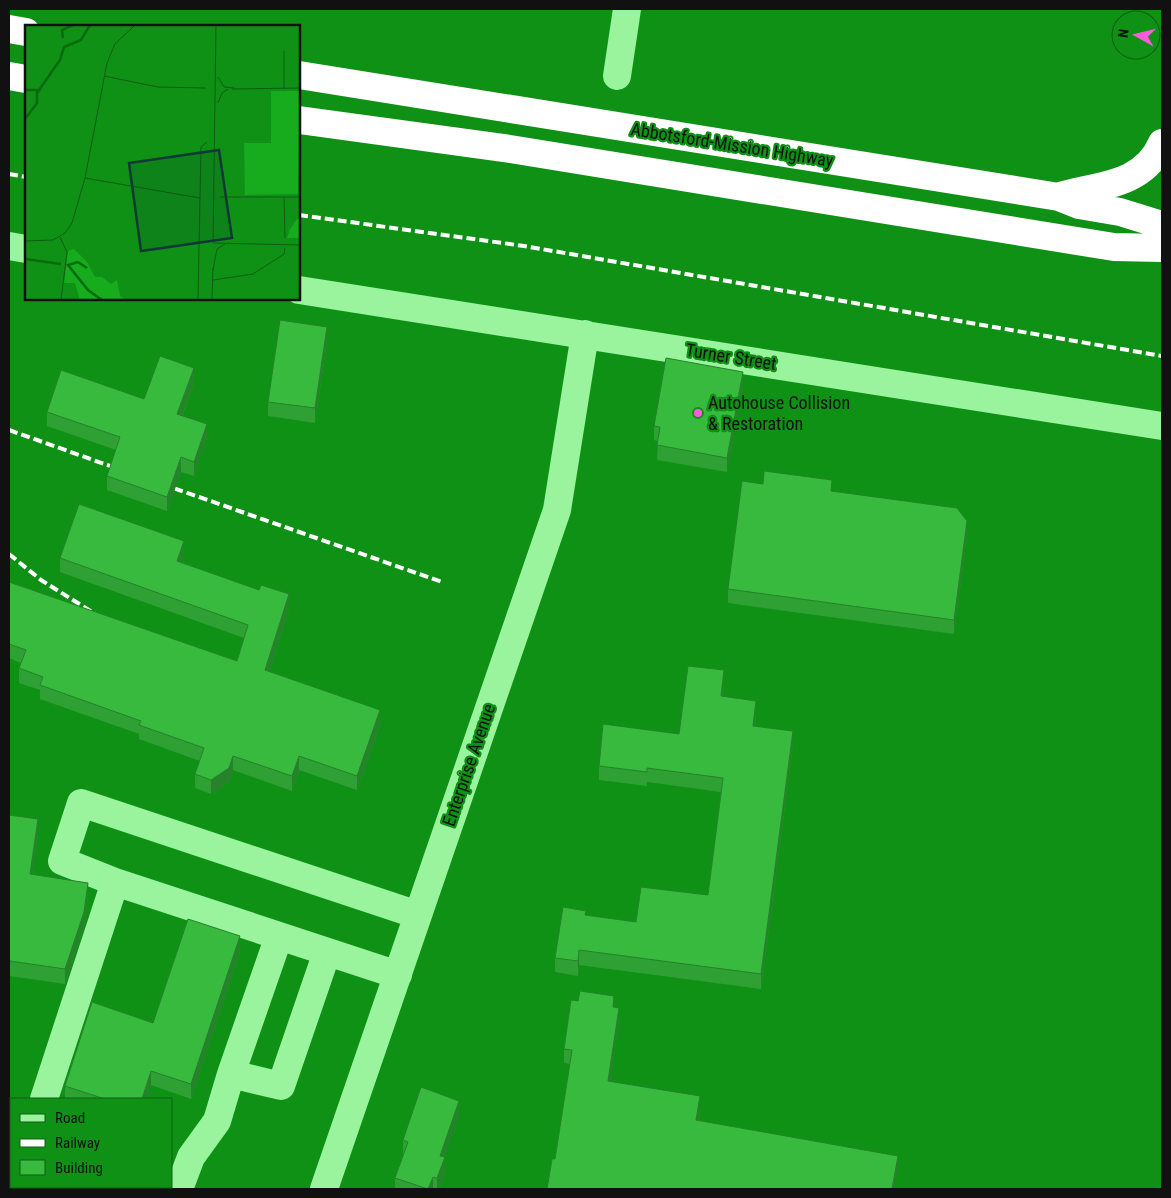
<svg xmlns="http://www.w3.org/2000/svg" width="1171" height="1198" viewBox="0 0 1171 1198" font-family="'Roboto Condensed',sans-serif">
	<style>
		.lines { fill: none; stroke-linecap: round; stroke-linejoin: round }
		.minor { stroke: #99f49d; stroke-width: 28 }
		.highway { stroke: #fff; stroke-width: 28 }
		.rail { stroke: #fff; stroke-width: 4; stroke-dasharray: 9 4; stroke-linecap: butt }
		.wall { fill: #2fa034 }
		.shaded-wall { fill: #26822b }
		.building { fill: #37ba3d; stroke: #26822b }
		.poi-dot { fill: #ff5cdd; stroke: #0f9116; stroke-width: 2 }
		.labels { text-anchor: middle; stroke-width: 4.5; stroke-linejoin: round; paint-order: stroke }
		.street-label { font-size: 18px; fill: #111; stroke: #0f9116 }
		.poi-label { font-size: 18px; fill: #111; stroke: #0f9116; text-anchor: start }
		.inset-river { fill: none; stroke: #086c0f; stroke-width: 2.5 }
		.inset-road { fill: none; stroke: #105e14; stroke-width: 1 }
		.view { fill: #103936; fill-opacity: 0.15; stroke: #103936; stroke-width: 2.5 }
		.inset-edge { fill: none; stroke: #111; stroke-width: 2.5 }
	</style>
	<rect width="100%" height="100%" fill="#0f9116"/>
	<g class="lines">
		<path class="minor" d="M617,76L627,9
			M9,246L26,249
			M299,290L1162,426
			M115,882L62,861L81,803L418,915
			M279,936L231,1074L281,1086L327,952
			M44,1099L115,882L398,975
			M89,1187L94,1189
			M179,1189L191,1157L217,1121L231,1074
			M324,1189L557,510L585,334"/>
		<path class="highway" d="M9,29L26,32
			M299,75L1059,197L1079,205L1120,212L1162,225
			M9,76L26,79
			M299,120L510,149L1114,247L1162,248
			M1060,196C1098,185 1144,186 1162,143"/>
		<path class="rail" d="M9,174L26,177
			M299,215L524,246L1162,356
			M9,430L124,471
			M162,484L442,582
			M9,554L41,580L97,615"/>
	</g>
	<path class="wall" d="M327,341L315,423L268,416V402Z
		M194,383L182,416L207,438L194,476L181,472L167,511L107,490V476L116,450L47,426V412L144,399Z
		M743,386L727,472L657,460L658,441L654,440V426Z
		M832,492L967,535L954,634L728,603V589Z
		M184,556L181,563L289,609L269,672L380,725L357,790L299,770L292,791L233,770L229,782L211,794L195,788V774L200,761L139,739V734L40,699V690L19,683V668L21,663L9,658V582L237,661L244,638L60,572V558Z
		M724,685L723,696L756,715L755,726L793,745L761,989L579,965L578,976L555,972V958L586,915L636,922L708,895L721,792L647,782V786L599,780V766L679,734Z
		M9,815L38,833L32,875L88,897L84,926L65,984L10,976Z
		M240,951L191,1099L151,1085L146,1099H65V1086L153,1023Z
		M578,1001L614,1007L619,1022L610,1081L700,1111L698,1121L898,1170L555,1159L570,1064L564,1063V1049Z
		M459,1115L444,1157L445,1172L439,1189H395V1178L403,1155V1140Z"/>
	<path class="shaded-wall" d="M327,327V341L315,423V408Z
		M194,368V383L177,428V414Z
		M743,372V386L727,472V458Z
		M207,424V438L194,476V462Z
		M181,457V472L167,511V497Z
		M967,521V535L954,634V620Z
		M184,541V556L177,576V561Z
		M289,594V609L265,685V670Z
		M724,670V685L721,710V696Z
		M756,701V715L753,740V726Z
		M380,710V725L357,790V776Z
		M793,731V745L761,989V974Z
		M233,756V770L229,782L211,794V780Z
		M299,756V770L292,791V776Z
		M38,819V833L30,889V874Z
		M88,883V897L84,926L65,984V969Z
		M240,936V951L191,1099V1084Z
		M579,950V965L578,976V961Z
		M10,961V976L9,984V969Z
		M619,1008V1022L608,1096V1081Z
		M151,1071V1085L146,1099H142Z
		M700,1096V1111L696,1135V1120Z
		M459,1101V1115L440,1170V1156Z
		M898,1156V1170L895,1189H892Z
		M445,1157V1172L439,1189H437V1178Z
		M433,1177V1189H428Z"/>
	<path class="building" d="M280,320L327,327L315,408L268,402Z
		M160,356L194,368L177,414L207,424L194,462L181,457L167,497L107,476L120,437L47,412L61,370L144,399Z
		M666,358L743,372L727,458L657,445L660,427L654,426Z
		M764,471L832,480L831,491L957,508L967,521L954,620L728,589L742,481L763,484Z
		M79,504L184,541L177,561L259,590L261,585L289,594L265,670L380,710L357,776L299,756L292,776L233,756L229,768L211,780L195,774L204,748L139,725L141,721L40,685L43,677L19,668L26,650L9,644V582L237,661L248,625L60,558Z
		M688,666L724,670L721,696L756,701L753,726L793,731L761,974L579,950L578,961L555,958L563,907L586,911L585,915L636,922L641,887L708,895L723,778L647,768V772L599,766L603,724L679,734Z
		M9,815L38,819L30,874L88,883L84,912L65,969L10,961L9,969Z
		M188,919L240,936L191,1084L151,1071L142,1099H105L65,1086L92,1002L153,1023Z
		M580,991L614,996L613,1007L619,1008L608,1081L700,1096L696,1120L898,1156L892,1189H547L552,1159H555L572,1050L564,1049L571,1000L578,1001Z
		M421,1087L459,1101L440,1156L445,1157L437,1178L433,1177L428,1189L395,1178L408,1142L403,1140Z"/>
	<circle class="poi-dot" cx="698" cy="413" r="5"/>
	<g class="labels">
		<g class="street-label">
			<text transform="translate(732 145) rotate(9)" y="6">Abbotsford-Mission Highway</text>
			<text transform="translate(731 357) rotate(9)" y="6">Turner Street</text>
			<text transform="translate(469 765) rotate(-71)" y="6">Enterprise Avenue</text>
		</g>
		<g class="poi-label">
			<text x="708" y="409">Autohouse Collision<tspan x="708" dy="21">&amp; Restoration</tspan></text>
		</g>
	</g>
	<g transform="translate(25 25)">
		<rect width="275" height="275" fill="#0f9116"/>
		<path d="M246,66H275L273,169L220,170L219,118H246ZM275,190V213H262L265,204ZM49,224L62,237L70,252H77L86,259L92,255L95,271L101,275H55L50,258H39L43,226Z" fill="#16ac1d"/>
		<path class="inset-river" d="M38,13L37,5L48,0M0,65H16M0,94L12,78V68L35,35L39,22L56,15L65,0M0,234L36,239M62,243L53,237L43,240L63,265L77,275"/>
		<path class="inset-road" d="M191,0L188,218L275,220M79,51L133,62L181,63M193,52L199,62L209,63M207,64L275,63M259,64V26M193,78L197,68L203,64M60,153L175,173M195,172H275M259,172L260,213M35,212L42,227L36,275M0,216L28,215L40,208L47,198L60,153L82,38L90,19L110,0M188,245L192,224L200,219M188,255L228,249L259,229L260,223M173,275L176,122L182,117M187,275L188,243"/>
		<path class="view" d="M194,125L207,213L116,226L104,138Z"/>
		<rect width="275" height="275" class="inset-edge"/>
	</g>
	<rect width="1171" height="1198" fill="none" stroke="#111111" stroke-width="20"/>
	<rect x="10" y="1098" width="162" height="90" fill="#0f9116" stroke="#105e14"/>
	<rect x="20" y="1114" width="25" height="8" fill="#99f49d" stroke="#105e14"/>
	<text x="55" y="1123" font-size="15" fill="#111111">Road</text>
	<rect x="20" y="1139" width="25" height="8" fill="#ffffff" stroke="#105e14"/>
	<text x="55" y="1148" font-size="15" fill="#111111">Railway</text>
	<rect x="20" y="1160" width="25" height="15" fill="#37ba3d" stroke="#105e14"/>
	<text x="55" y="1173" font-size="15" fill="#111111">Building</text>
	<g transform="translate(1136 35) rotate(278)"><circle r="24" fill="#0f9116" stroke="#105e14"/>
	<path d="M0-4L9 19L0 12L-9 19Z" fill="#ff5cdd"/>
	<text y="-8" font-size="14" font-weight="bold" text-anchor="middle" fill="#111111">N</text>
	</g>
</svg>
